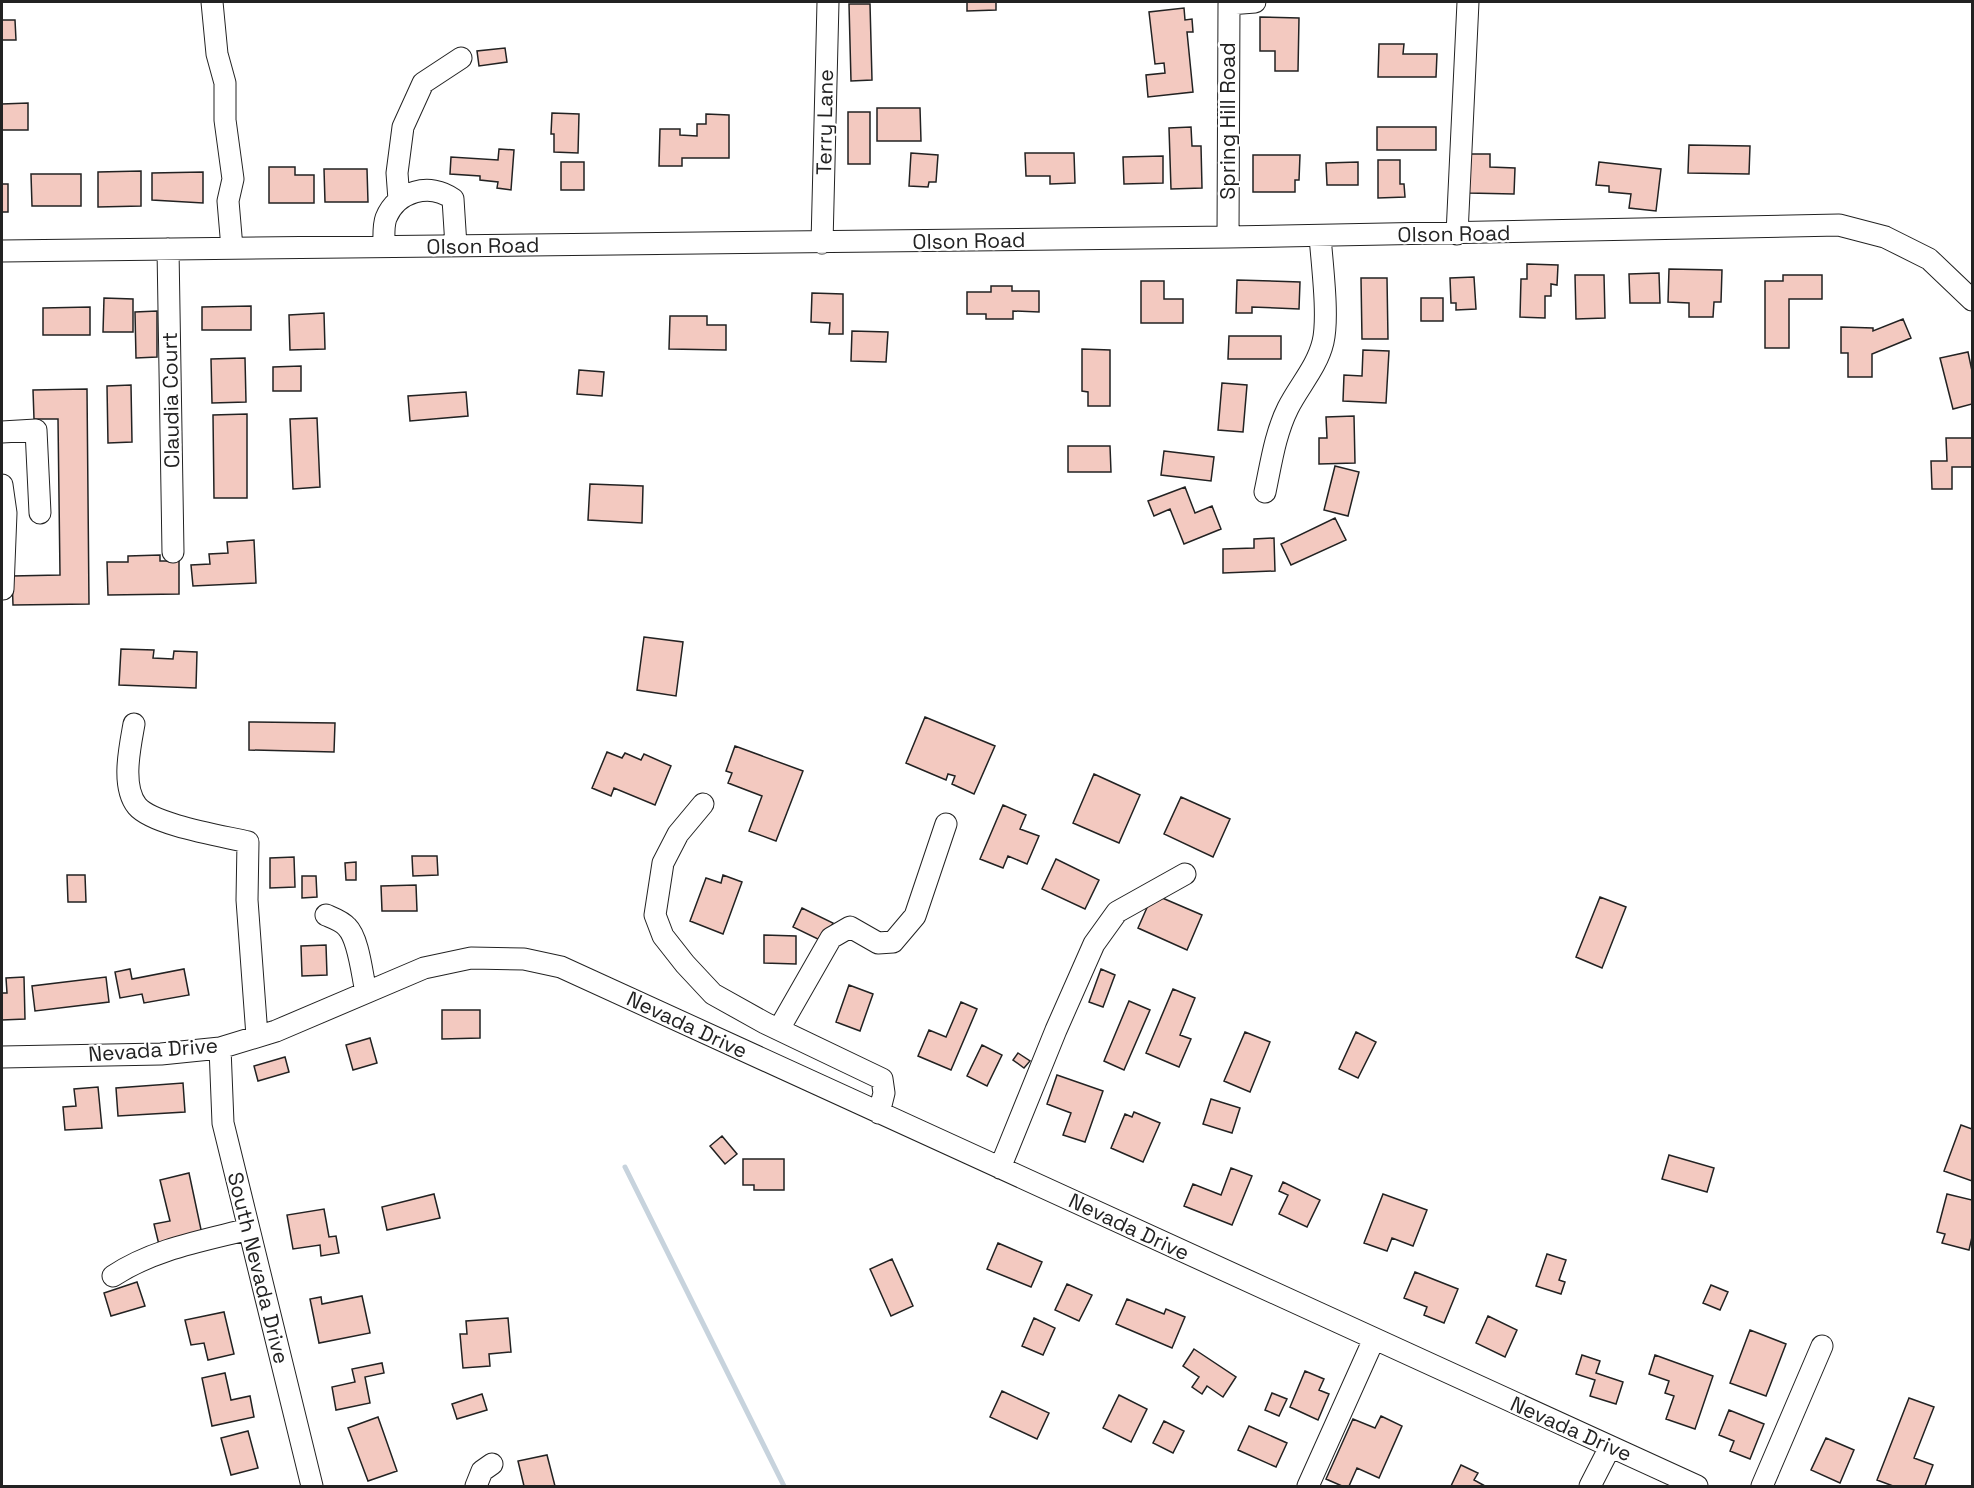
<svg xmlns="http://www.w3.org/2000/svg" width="1974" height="1488" viewBox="0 0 1974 1488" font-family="'Space Grotesk',sans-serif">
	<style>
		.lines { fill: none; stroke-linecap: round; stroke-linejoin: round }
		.stream { stroke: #c7d3dd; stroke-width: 5 }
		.building { fill: #f3c9c0; stroke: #222; stroke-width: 1.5 }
		.minor-casing { stroke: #222; stroke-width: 23 }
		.minor { stroke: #fff; stroke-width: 21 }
		.labels { text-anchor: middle; stroke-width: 4.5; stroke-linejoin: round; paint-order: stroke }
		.street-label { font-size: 21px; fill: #222; stroke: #fff }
	</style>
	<rect width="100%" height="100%" fill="#fff"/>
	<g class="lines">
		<path class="stream" d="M625,1167L784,1486"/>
	</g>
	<path class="building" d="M967,2H996V10L967,11Z
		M849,4H870L872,80L851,81Z
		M1184,8L1185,20L1192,19L1193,32H1187L1193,92L1148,97L1146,75L1165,73L1164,63L1155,64L1149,12Z
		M1260,17L1299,18L1298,71H1275V51H1260Z
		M2,20H15L16,40H2Z
		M1379,44H1404L1403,54H1437L1436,77H1378Z
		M505,48L507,62L479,66L477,51Z
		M28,103V130H2V104Z
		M877,108H920L921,141H877Z
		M848,112H870V164H848Z
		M552,113L579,114L578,153L554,152V134H551Z
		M706,114L729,115V158H682V166H659L660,129H680V135L697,136V124H706Z
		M1191,127L1192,146H1201L1202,188L1171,189L1169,128Z
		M1377,127H1436V150H1377Z
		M1689,145L1750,146L1749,174L1688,173Z
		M499,149L514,150L511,190L497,188L498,182L480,180V176L450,174L451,157L498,160Z
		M911,153L938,155L936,182H929L928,187L909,186Z
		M1025,153H1074L1075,183L1050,184V176H1026Z
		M1468,154H1490V167L1515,168L1514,194L1468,193Z
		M1253,155H1300L1299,180H1295V192H1253Z
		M1163,156V183L1124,184L1123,157Z
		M1378,160H1400V184H1404L1405,197L1378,198Z
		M561,162H584V190H561Z
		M1358,162V185H1327L1326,163Z
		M1599,162L1661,169L1656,211L1629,208L1631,194L1609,192V186L1596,185Z
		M269,167H295V175H314V203H269Z
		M324,169H367L368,202H325Z
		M141,171V206L98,207V172Z
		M203,172V203L152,200V173Z
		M31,174H81V206H32Z
		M2,184H8V212H2Z
		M1527,264L1558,265L1557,285L1551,284V296H1545V318L1520,317L1521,279H1527Z
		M1669,269L1722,270L1721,302H1714L1713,317H1689V303L1668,302Z
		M1659,273L1660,303H1630L1629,274Z
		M1575,275H1604L1605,318L1576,319Z
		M1783,275H1822V299H1789V348H1765V281H1783Z
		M1474,277L1476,309L1456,310V303H1451L1450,278Z
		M1361,278H1387L1388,339H1362Z
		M1237,280L1300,282L1299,309L1252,307V313H1236Z
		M1141,281H1164V299H1183V323H1141Z
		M991,286H1012V291H1039V312L1013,311V319H986V314H967V292H991Z
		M812,293L843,294V334H829L830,323L811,322Z
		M104,298L133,299V332H103Z
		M1421,298H1443V321H1421Z
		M251,306V330H202V307Z
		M90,307V335H43V308Z
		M157,311V357L136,358L135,312Z
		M324,313L325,349L290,350L289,315Z
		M670,316H707V325H726V350L669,349Z
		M1903,319L1911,338L1872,354V377H1848V353H1841V327L1873,328V331Z
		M852,331L888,332L886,362L851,361Z
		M1229,336H1281V359H1228Z
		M1082,349L1110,350V406H1088V392L1082,391Z
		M1363,350L1389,351L1386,403L1343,401L1344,375L1362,376Z
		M1968,352L1972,371V404L1953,409L1940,358Z
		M245,358L246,402L212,403L211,359Z
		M301,366V391H273V367Z
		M579,370L604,372L602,396L577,394Z
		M1222,383L1247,385L1243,432L1218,430Z
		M131,385L132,442L108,443L107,386Z
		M87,389L89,604L13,605L12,576L60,575L58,419H34L33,390Z
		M466,392L468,416L410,421L408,396Z
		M247,414V498H214L213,415Z
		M1354,416L1355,463L1319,464V438H1327L1326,417Z
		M317,418L320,487L293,489L290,419Z
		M1946,438H1972V467H1952V489H1932L1931,461H1947Z
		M1068,446H1110L1111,472H1068Z
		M1164,451L1214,457L1211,481L1161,475Z
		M1335,466L1359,472L1348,516L1324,510Z
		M590,484L643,486L642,523L588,520Z
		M1185,487L1195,513L1212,506L1221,529L1184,544L1170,509L1154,516L1148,501Z
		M1335,518L1346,540L1291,565L1281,544Z
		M1274,538L1275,571L1223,573V549L1254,548V539Z
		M254,540L256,583L193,586L191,565L210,564L209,554L228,553L227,542Z
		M160,555V561H179V594L108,595L107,562H128V556Z
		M644,637L683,642L676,696L637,690Z
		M121,649L154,650L153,658L173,659L174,651L197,652L196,688L119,685Z
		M925,717L995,746L974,794L952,784L955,776L948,774L946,780L906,763Z
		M249,722L335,723L334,752L249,750Z
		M735,746L803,771L776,841L749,831L762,796L728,783L732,773L726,771Z
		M607,752L622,758L625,753L641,760L644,754L671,766L655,805L614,788L611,796L592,788Z
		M1094,774L1140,795L1119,843L1073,823Z
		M1181,797L1230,819L1213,857L1164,834Z
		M1003,805L1026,815L1020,829L1039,836L1027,864L1008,856L1003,868L980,859Z
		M412,856H437L438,875L413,876Z
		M294,857L295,887L270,888V858Z
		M1056,859L1099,880L1085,909L1042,889Z
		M356,862V880H346L345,863Z
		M67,875H85L86,902H68Z
		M723,875L742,882L723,934L690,921L706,878L721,883Z
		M302,876H316L317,897L302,898Z
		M416,885L417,911H382L381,886Z
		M1153,894L1202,915L1187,950L1138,928Z
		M1600,897L1626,907L1602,968L1576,957Z
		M802,908L833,923L824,942L793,927Z
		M764,935L796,936V964L764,963Z
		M326,945L327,975L302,976L301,946Z
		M130,969L132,979L184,969L189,995L144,1003L142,994L120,998L115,972Z
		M1101,969L1115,975L1103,1007L1089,1002Z
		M24,977L25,1019L2,1020V993H7L6,978Z
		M106,977L109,1002L35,1011L32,986Z
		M849,985L873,994L860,1031L836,1022Z
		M1173,989L1195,998L1180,1035L1191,1039L1179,1067L1146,1053Z
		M1129,1001L1150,1010L1124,1070L1104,1061Z
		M961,1002L977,1009L951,1070L918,1056L929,1030L946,1037Z
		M442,1010H480V1038L442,1039Z
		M1245,1032L1270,1042L1250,1092L1224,1081Z
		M1356,1032L1376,1042L1358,1078L1339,1069Z
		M370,1038L377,1063L353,1070L346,1045Z
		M982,1045L1002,1055L987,1086L967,1076Z
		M1018,1053L1030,1061L1024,1068L1013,1060Z
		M285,1057L289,1072L258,1081L254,1066Z
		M1057,1075L1103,1091L1085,1142L1063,1135L1071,1113L1047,1104Z
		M183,1083L185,1112L118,1116L116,1088Z
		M98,1087L102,1128L65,1130L63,1107L76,1106L74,1089Z
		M1211,1099L1240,1108L1232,1133L1203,1124Z
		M1134,1112L1160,1123L1143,1162L1111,1148L1125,1114L1132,1117Z
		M1961,1125L1972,1129V1181L1944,1171Z
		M722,1136L737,1154L725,1164L710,1146Z
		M1669,1155L1714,1168L1707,1192L1662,1179Z
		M743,1159H784V1190H754V1185H743Z
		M1231,1168L1252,1176L1232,1225L1184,1206L1193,1184L1221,1195Z
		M189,1173L203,1239L160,1249L154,1224L170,1221L160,1180Z
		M1283,1182L1320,1200L1307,1227L1279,1214L1288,1195L1279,1191Z
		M434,1194L440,1218L387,1230L382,1207Z
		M1383,1194L1427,1210L1413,1246L1392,1238L1387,1251L1364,1243Z
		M1947,1194L1972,1200V1237L1969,1250L1942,1243L1945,1234L1937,1232Z
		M324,1209L329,1237L336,1236L339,1253L321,1256L320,1245L293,1249L287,1215Z
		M998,1243L1042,1262L1031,1287L987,1269Z
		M1547,1254L1566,1260L1559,1280L1565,1282L1561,1294L1536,1286Z
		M892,1259L913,1306L891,1316L870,1269Z
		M1415,1272L1458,1289L1444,1323L1424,1315L1427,1307L1404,1298Z
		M137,1282L145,1306L111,1316L104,1293Z
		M1067,1284L1092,1295L1079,1321L1055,1310Z
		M1711,1285L1728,1292L1720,1310L1703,1303Z
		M362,1296L370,1333L319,1343L310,1299L321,1297L322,1304Z
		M1127,1299L1164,1314L1166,1309L1185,1317L1172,1348L1116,1324Z
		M224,1312L234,1354L208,1360L204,1343L191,1345L185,1320Z
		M1488,1316L1517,1330L1505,1357L1476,1343Z
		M508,1318L511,1352L489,1354L490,1366L463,1368L460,1334H467L466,1321Z
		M1034,1318L1055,1328L1043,1355L1022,1346Z
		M1750,1330L1786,1344L1766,1396L1730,1383Z
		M1194,1349L1236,1377L1223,1397L1207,1386L1202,1394L1192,1387L1199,1377L1183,1366Z
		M1582,1355L1600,1361L1596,1373L1623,1382L1616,1404L1590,1396L1595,1380L1576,1374Z
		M1655,1355L1713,1376L1695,1429L1666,1419L1674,1396L1665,1393L1669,1381L1649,1374Z
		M382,1363L384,1373L365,1377L370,1403L336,1410L332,1387L355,1382L352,1369Z
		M1305,1371L1324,1379L1319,1390L1329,1394L1318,1420L1290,1407Z
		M225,1373L231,1400L250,1396L254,1417L212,1426L202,1378Z
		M1002,1391L1049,1413L1037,1439L990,1417Z
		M1272,1393L1287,1399L1279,1416L1265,1410Z
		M482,1394L487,1410L457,1419L452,1404Z
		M1119,1395L1147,1409L1131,1442L1103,1428Z
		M1909,1398L1934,1407L1914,1458L1933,1465L1925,1486H1893L1877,1480Z
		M1729,1410L1764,1424L1750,1459L1730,1451L1734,1441L1719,1435Z
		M1381,1416L1402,1426L1379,1478L1357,1468L1349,1486H1342L1326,1479L1353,1419L1375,1428Z
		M378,1417L397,1471L368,1481L348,1428Z
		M1164,1421L1184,1431L1173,1453L1153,1443Z
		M1249,1426L1287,1443L1276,1467L1238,1450Z
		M248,1431L258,1468L231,1475L221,1438Z
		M1826,1438L1854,1450L1840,1483L1811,1470Z
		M547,1455L555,1486H524L518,1461Z
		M1461,1465L1478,1473L1474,1480L1485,1486H1451Z"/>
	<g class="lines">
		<defs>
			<path id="minor" d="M212,2L217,54L225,83V120L233,179L228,201L232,248
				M399,200L397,173L403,127L423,83L461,58
				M1457,234L1468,2
				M1228,237L1229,4L1255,2
				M822,243L828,2
				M384,247C384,238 383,226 386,218C397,191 430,182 453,199L456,246
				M168,249L173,552
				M2,251L1228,237L1839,225L1885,237L1929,259L1972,300
				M2,432L36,430L40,513
				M2,485L6,513L3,589H2
				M1265,492C1271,464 1275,434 1288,408C1299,386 1317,367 1323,342C1329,317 1322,264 1320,236
				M134,724C130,747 121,786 137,806C153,825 223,836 248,842L247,900L257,1036
				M703,804L678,834L663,863L655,915L663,936L685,964L713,994L765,1023L882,1079L884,1093L879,1113
				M326,915C333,918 342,921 347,927C359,939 362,975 366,992
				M779,1029L831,938L850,927L878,943L893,942L915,916L946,824
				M220,1048L223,1123L312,1486
				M2,1057L161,1054L220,1048L276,1031L424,968L471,958L524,959L561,967L1697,1486
				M1000,1168L1056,1030L1094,944L1117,912L1185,874
				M113,1276C154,1249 202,1241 249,1229
				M476,1486L482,1471L492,1464
				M1308,1486L1374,1339
				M1590,1486L1610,1447
				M1762,1486L1822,1346"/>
		</defs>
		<use href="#minor" class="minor-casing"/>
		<use href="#minor" class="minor"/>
	</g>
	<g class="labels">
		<g class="street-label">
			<text transform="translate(1228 121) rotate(-90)" y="7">Spring Hill Road</text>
			<text transform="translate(825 122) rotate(-89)" y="7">Terry Lane</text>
			<text transform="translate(1454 234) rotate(-1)" y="7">Olson Road</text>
			<text transform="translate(969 241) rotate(-1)" y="7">Olson Road</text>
			<text transform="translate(483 246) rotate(-1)" y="7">Olson Road</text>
			<text transform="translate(171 400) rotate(-91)" y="7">Claudia Court</text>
			<text transform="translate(687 1025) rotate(25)" y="7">Nevada Drive</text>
			<text transform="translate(153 1050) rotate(-4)" y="7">Nevada Drive</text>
			<text transform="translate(1129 1227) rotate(25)" y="7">Nevada Drive</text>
			<text transform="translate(258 1268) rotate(76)" y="7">South Nevada Drive</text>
			<text transform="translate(1571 1429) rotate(24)" y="7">Nevada Drive</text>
		</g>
	</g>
	<rect width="1974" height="1488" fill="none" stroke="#222222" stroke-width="6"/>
</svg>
